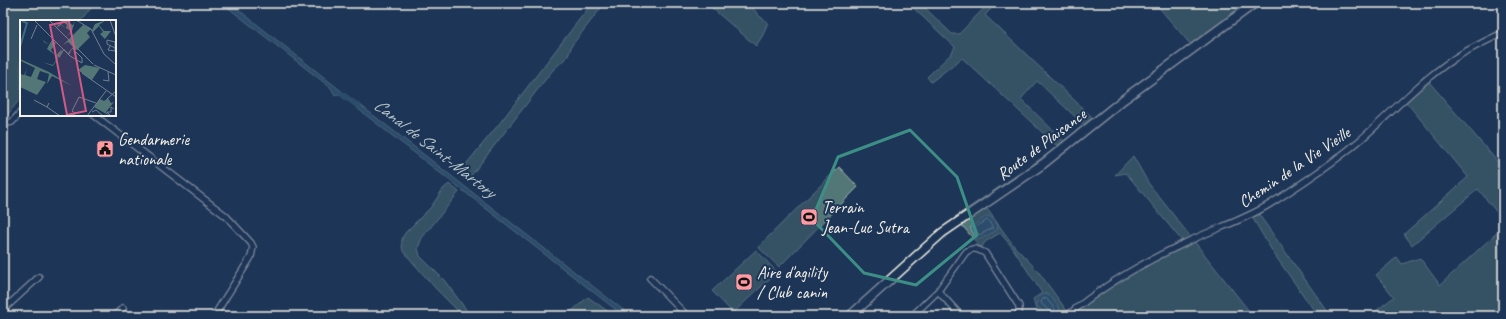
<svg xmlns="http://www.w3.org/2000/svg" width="1506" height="319" viewBox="0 0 1506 319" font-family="Caveat,sans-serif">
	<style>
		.green { fill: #537677; stroke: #a4b4b0 }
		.water { fill: #3e6a83; stroke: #87a0ab }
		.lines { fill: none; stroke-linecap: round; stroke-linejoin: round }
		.shore { stroke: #abbbc0; stroke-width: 1 }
		.canal { stroke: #3e6a83; stroke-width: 5.5 }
		.minor-casing { stroke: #f4f1e8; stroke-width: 8 }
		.secondary-casing { stroke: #f4f1e8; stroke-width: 11 }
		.minor { stroke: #1d3557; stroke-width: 5.5 }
		.secondary { stroke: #1d3557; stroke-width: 8 }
		.marked { fill: none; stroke: #3d8f86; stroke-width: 3; stroke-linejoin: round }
		.labels { text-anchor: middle; stroke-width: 4; stroke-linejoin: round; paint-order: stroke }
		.poi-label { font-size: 17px; fill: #f4f1e8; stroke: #1d3557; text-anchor: start }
		.street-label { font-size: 17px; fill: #f4f1e8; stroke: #1d3557 }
		.water-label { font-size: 18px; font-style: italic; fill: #b4c2c5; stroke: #1d3557 }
		.inset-river { fill: none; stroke: #3e6a83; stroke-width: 2 }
		.inset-road { fill: none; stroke: #738091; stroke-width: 1 }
		.view { fill: #d15985; fill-opacity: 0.15; stroke: #d15985; stroke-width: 2 }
		.inset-edge { fill: none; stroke: #f4f1e8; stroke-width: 2 }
	</style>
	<rect width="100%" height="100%" fill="#1d3557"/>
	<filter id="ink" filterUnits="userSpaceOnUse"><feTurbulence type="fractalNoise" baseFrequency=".025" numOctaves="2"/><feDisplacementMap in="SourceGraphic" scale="8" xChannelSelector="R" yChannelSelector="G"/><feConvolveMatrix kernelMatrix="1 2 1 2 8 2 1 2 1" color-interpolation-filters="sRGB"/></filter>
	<g filter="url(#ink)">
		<path class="green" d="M3,3H95L81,21H21V98L8,114L3,110Z
			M592,3H605L572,45L568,56L552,71L467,181L458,174L499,124Z
			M706,3H749L759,16L768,22L763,35L756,46Z
			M908,3H920L952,34H959L989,3H997L985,15L1093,118L1085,126L1037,81L1021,99L1071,148L985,206L1014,246L1038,271L1067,311L1099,288L1182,241L1126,173L1115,175L1133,156L1149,184L1253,316H1044L1035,307L1033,299L1042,293L1012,247L1000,233L985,242L982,247L976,245L977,243L955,217L1058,147L962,58L931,82L927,77L952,53L955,47Z
			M1155,3H1247L1191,45Z
			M1424,76L1503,168V220L1478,189L1412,245L1404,234L1468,177L1402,97Z
			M839,167L858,187L779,267L758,247Z
			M449,184L459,192L422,238L418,248L420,256L444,280L471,316H463L436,289L403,251C401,243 401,239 405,233L431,207L443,189Z
			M1255,209L1331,316H1318L1274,254L1249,212Z
			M1503,227V313L1500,316H1369L1394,297L1376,275L1397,257L1402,264L1420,258L1440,285Z
			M756,250L777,272L733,313L712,291Z
			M588,297L613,315L612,316H566Z"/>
		<path class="water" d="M222,3H230L349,97L346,100L338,94L335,95L331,88Z
			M353,100L359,104L631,316H624L358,109L351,102Z
			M987,216L991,217L998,226L997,230L981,239H977L970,228Z
			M1046,293L1050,295L1060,309L1055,316H1048L1036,305L1039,297Z"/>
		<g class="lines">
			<path class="shore" d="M988,220L993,228L979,235L975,228Z
				M1046,298L1055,309L1052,314L1041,303L1042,300Z"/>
			<path class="canal" d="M342,94L358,106"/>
			<defs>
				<path id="minor" d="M94,115L226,216L251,243L253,247L251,257L214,316
					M3,124L12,122L21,112
					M650,278L687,316
					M938,291L961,316
					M3,310L39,277
					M114,316L123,308
					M912,316L938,291L966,252C973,247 977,249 985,253L1019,306V316
					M1067,316C1101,287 1144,262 1185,243C1213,229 1243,221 1270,204C1300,185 1331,165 1359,141C1393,112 1423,77 1463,53C1476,46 1489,39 1503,33"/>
				<path id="secondary" d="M850,316L942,233L1043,164L1124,99L1255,3"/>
			</defs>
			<use href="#minor" class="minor-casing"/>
			<use href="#secondary" class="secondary-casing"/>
			<use href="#minor" class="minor"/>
			<use href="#secondary" class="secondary"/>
		</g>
	</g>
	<path d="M0 0H1506V319H0ZM910,130L957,177L977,235L916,285L864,273L812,219L838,157Z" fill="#1d3557" fill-opacity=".55" fill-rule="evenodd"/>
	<path class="marked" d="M910,130L957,177L977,235L916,285L864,273L812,219L838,157Z"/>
	<defs>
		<symbol id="civic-square" viewBox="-11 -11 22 22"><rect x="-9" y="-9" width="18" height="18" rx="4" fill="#ff9aa2" stroke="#1d3557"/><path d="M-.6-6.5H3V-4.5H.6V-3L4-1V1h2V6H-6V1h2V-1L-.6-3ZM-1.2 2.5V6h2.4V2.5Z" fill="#111"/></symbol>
		<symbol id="stadium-square" viewBox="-11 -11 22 22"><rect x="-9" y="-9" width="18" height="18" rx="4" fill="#ff9aa2" stroke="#1d3557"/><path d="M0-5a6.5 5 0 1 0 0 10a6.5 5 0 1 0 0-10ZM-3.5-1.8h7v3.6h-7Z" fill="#111"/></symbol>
	</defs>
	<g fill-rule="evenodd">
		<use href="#civic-square" x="95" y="139" width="20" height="20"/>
		<use href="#stadium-square" x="799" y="207" width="20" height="20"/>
		<use href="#stadium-square" x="734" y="272" width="20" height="20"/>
	</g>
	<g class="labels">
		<g class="poi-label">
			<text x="118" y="145">Gendarmerie<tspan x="118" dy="20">nationale</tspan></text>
			<text x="822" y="213">Terrain<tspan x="822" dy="20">Jean-Luc Sutra</tspan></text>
			<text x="757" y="278">Aire d'agility<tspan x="757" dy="20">/ Club canin</tspan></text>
		</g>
		<g class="street-label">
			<text transform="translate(1041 144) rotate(-37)" y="6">Route de Plaisance</text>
			<text transform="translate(1294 167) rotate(-34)" y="6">Chemin de la Vie Vieille</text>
		</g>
		<g class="water-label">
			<text transform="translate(435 148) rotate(38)" y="6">Canal de Saint-Martory</text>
		</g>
	</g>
	<g transform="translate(20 20)">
		<rect width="96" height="96" fill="#1d3557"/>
		<path d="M42,0L53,5L55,1L52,11L45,18L51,11L46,8L47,5L43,2L41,4L45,8L41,5L35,9ZM86,0L79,5L84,11H91L85,19L80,14L83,12L79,6L73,12L72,10L75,4ZM63,5L71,9L67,13L70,17L57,30L52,29L49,35L44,30L40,37L41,38L39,37L29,52L52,66L32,56L27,64L29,54L20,51L17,59L26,62L17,75L0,67V54L4,55L7,49L5,55L11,57L15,48L1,41L0,44V39L29,52L33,46L22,42L33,45L38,37L27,29L29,25L24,22L23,20L29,25L32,20L36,23L31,30L36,36L42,28L40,32L44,29L48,33L53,27L48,22L43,25ZM65,45L80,48L72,60L58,50ZM88,78L91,83L94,82L86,92L90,96L74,87L80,79L84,81Z" fill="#537677"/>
		<path class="inset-river" d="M0,27L7,3L2,1"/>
		<path class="inset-road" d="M14,0L50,36L62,43M29,0L73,44M56,0L71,9L84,34L96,45M90,0L96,17M11,19L17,5M87,20L95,22V31L88,30L90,26M87,20V24L95,28M56,32L62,38V43M74,45L96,55M62,53L96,77M83,60L89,61L88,52M87,79L96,71M14,80L27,87L29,83M27,87L40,96M72,92L76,90L83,96M53,96L55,93L52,91L59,77L76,83M67,96L86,71M91,96L87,92H91V87L94,89"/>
		<path class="view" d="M49,1L66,91L47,95L30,5Z"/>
		<rect width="96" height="96" class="inset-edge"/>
	</g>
	<rect width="1506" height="319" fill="none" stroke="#1d3557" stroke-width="16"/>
	<rect x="8" y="8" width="1490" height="303" fill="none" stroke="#f4f1e8" stroke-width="1.5" filter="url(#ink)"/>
</svg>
